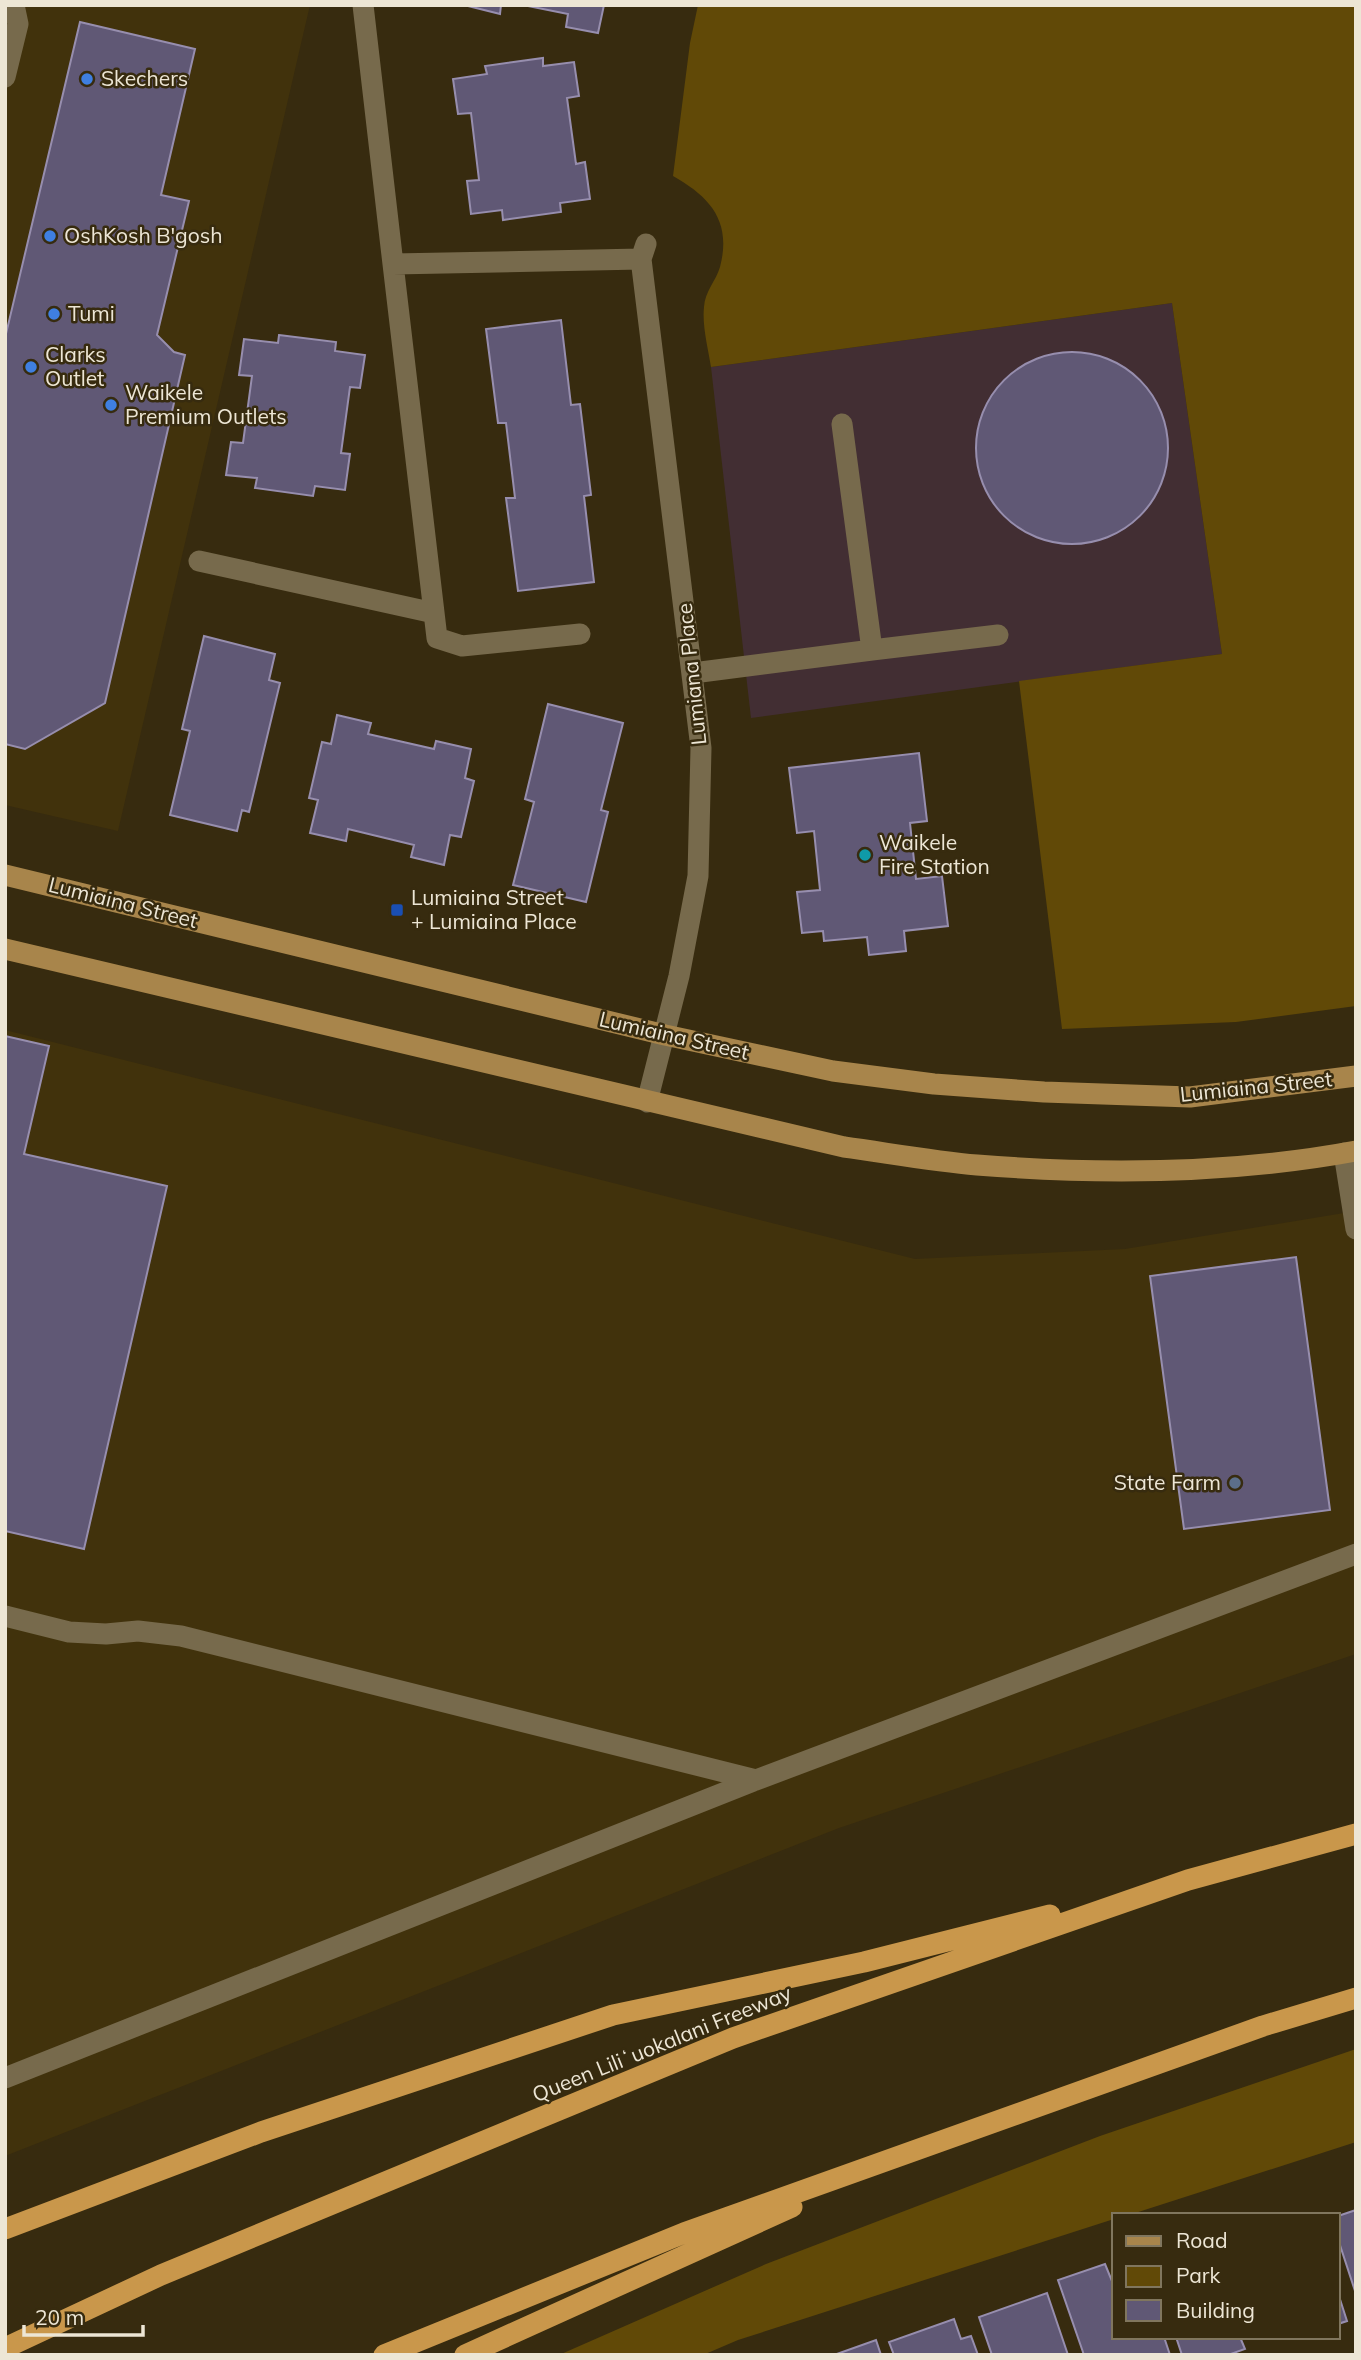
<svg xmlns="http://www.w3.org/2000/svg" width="1361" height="2360" viewBox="0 0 1361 2360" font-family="Mulish,sans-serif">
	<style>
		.built { fill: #41320c }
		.industrial { fill: #422e33 }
		.green { fill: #614907 }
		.building { fill: #605875; stroke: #978eae; stroke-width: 2 }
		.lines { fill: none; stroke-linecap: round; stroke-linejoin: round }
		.minor { stroke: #776a4c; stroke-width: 21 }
		.major { stroke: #a8854b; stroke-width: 21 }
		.highway { stroke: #c9974b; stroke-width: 21 }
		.shop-dot { fill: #3f7fe0; stroke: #372b0f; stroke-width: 2.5 }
		.culture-dot { fill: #0f9aa8; stroke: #372b0f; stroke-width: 2.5 }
		.transit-dot { fill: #1a4fb4; stroke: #372b0f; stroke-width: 2.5 }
		.service-dot { fill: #5c6f8a; stroke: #372b0f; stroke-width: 2.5 }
		.labels { text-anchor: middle; stroke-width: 5; stroke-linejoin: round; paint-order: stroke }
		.poi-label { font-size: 21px; fill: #ede6d5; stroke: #372b0f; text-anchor: start }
		.street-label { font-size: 21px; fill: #ede6d5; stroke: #372b0f }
	</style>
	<rect width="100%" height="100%" fill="#372b0f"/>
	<path class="built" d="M5,5H310L118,831L5,805Z
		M5,1030L915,1259L1125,1249L1356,1211V1654L839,1828L5,2156Z"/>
	<path class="industrial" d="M1172,303L1222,654L751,718L711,367Z"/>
	<path class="green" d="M698,5H1356V1006L1236,1022L1062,1029L1019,681L1222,654L1172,303L711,367C708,348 702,326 704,307C705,291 716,281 720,267C732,221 710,197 673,176L690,43Z
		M1356,2049V2142L1129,2215H1114V2219L738,2340L703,2355H559L766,2264L1100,2136Z"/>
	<path class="building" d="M464,5H501L500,14Z
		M523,5H604L598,33L566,27L568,14Z
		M80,22L195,49L161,195L189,201L157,335L174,352L185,355L105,703L25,749L5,744V338Z
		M543,58V66L574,62L579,96L567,98L576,164L585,162L590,199L560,203L561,212L503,220L502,210L471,214L467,181L479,180L471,113L458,114L453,79L487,74L485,66Z
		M561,320L571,405L580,404L591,495L584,496L594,582L518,591L506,498H515L506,423H498L486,329Z
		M279,335L336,342L335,351L365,355L360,388L350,387L341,453L350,454L345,490L315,486L313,496L255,488L257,478L226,475L231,442L243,443L252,376L239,375L244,339L278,343Z
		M976 448a96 96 0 1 1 192 0a96 96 0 1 1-192 0Z
		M204,636L275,654L269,680L280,683L249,812L242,810L237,831L170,815L190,731L182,729Z
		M548,704L623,723L601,810L608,812L586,902L513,885L534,802L525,799Z
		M337,715L371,723L368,734L434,749L436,741L471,749L465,778L474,781L461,837L450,835L444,865L411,857L414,845L348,829L346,841L310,833L318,800L309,798L322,742L331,744Z
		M919,753L927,821L910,823L916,879L942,876L948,926L904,931L906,951L869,955L867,937L824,941L823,931L802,933L797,892L820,890L814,831L797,833L789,768Z
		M5,1036L49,1046L24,1154L167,1186L84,1549L5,1531Z
		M1296,1257L1330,1510L1184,1529L1150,1276Z
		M1356,2210V2294L1338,2239V2216Z
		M1105,2264L1114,2286V2337H1164L1170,2355H1084L1058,2280Z
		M1047,2293L1068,2355H992L979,2317Z
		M1338,2293L1347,2321L1338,2324Z
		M954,2319L961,2339L971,2336L978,2355H894L889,2342Z
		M1176,2337H1240L1245,2349L1228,2355H1182Z
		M876,2340L881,2355H834Z"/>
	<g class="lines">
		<path class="minor" d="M363,5L393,264
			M5,77L18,24L14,5
			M646,244L641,259L701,748L698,876L679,976L647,1102
			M199,561L434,613
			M580,634L462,646L437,638L393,264L641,259
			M872,650L998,635
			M693,673L872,650L842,424
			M1344,1153L1356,1229
			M5,1616L69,1632L106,1634L138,1631L181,1636L756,1780
			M5,2078L756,1780L1356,1554"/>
		<path class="major" d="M5,875L665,1035L833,1071L934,1084L1044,1092L1190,1097L1356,1076
			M5,949L844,1147C888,1153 933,1161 977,1165C1102,1175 1232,1174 1356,1151"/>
		<path class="highway" d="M5,2229L261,2132L613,2015L864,1962L1050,1915
			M5,2348L161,2275L733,2038L1188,1880L1356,1834
			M384,2355L684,2233L1263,2026L1356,1998
			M465,2355L792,2207"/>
	</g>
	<g class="shop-dot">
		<circle cx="87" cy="79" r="7"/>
		<circle cx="50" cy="236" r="7"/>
		<circle cx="54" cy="314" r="7"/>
		<circle cx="31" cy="367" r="7"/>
		<circle cx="111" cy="405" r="7"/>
	</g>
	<circle class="culture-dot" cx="865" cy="855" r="7"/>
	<rect class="transit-dot" x="390" y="903" width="14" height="14" rx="3.5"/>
	<circle class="service-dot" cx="1235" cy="1483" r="7"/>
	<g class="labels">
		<g class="poi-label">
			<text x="101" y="86">Skechers</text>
			<text x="64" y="243">OshKosh B'gosh</text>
			<text x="68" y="321">Tumi</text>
			<text x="45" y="362">Clarks<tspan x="45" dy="24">Outlet</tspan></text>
			<text x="125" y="400">Waikele<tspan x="125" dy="24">Premium Outlets</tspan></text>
			<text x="879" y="850">Waikele<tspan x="879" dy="24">Fire Station</tspan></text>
			<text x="411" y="905">Lumiaina Street<tspan x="411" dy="24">+ Lumiaina Place</tspan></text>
			<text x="1221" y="1490" text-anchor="end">State Farm</text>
		</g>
		<g class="street-label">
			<text transform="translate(692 674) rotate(-96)" y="7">Lumiana Place</text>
			<text transform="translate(123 903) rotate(14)" y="7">Lumiaina Street</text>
			<text transform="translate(674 1036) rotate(13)" y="7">Lumiaina Street</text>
			<text transform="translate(1256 1087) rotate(-6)" y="7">Lumiaina Street</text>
			<text transform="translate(662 2044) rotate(-22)" y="7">Queen Liliʻuokalani Freeway</text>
		</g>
	</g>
	<rect width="1361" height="2360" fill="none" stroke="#ede6d5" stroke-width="14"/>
	<rect x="1112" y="2213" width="228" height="126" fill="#372b0f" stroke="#80765e" stroke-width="2"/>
	<rect x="1126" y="2236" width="35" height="10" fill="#a8854b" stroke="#80765e" stroke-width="2"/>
	<text x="1176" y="2248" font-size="21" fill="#ede6d5">Road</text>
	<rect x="1126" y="2266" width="35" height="21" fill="#614907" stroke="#80765e" stroke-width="2"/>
	<text x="1176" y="2283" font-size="21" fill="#ede6d5">Park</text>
	<rect x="1126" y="2300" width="35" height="21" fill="#605875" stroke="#80765e" stroke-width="2"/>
	<text x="1176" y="2318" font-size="21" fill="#ede6d5">Building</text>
	<path d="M24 2325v10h119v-10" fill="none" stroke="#ede6d5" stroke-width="3.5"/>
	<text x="35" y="2325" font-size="21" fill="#ede6d5" stroke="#372b0f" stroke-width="5" paint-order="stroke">20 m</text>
</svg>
